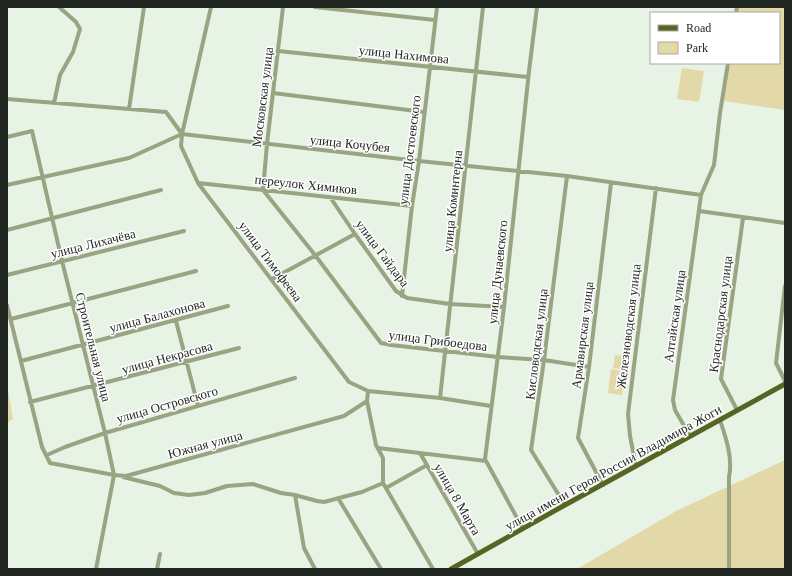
<svg xmlns="http://www.w3.org/2000/svg" width="792" height="576" viewBox="0 0 792 576" font-family="Georgia,serif">
	<style>
		.green { fill: #e3d8a7 }
		.lines { fill: none; stroke-linecap: round; stroke-linejoin: round }
		.minor { stroke: #9aa382; stroke-width: 4 }
		.major { stroke: #566424; stroke-width: 5 }
		.labels { text-anchor: middle; stroke-width: 3; stroke-linejoin: round; paint-order: stroke }
		.street-label { font-size: 13px; fill: #222722; stroke: #fff }
	</style>
	<rect width="100%" height="100%" fill="#e7f3e5"/>
	<path class="green" d="M737,7H785V110L723,101L729,63H779V13H737Z
		M682,68L704,71L699,102L677,99Z
		M615,355L623,356L621,369L613,368Z
		M611,369L625,371L622,395L608,393Z
		M7,384L13,419L7,423Z
		M785,460V569H577L676,511Z"/>
	<g class="lines">
		<path class="minor" d="M211,7L182,134L181,146L198,183L349,382L368,391L440,398L491,406
			M283,7L267,144L263,190L315,255L381,343L391,345L498,357L544,360L589,367
			M315,7L435,20
			M736,13L737,7
			M278,51L528,77
			M273,93L424,112
			M7,99L166,112L182,134L419,161L567,176L701,195
			M54,103L60,75L73,52L80,29L76,22L59,7
			M129,109L144,7
			M7,137L32,131L62,261L105,433L114,475L96,569
			M198,183L412,206
			M7,185L129,158L182,134
			M330,197L355,234L396,291L407,298L450,304L504,307
			M699,211L785,223
			M7,230L161,190
			M7,275L184,231
			M272,279L355,234
			M785,286L776,363L785,381
			M402,296L412,206L419,161L437,7
			M7,305L42,447L50,463L114,475L126,476L344,416L367,401
			M11,319L196,271
			M176,321L198,406
			M21,361L228,306
			M368,391L367,401L376,445L383,458V483L433,569
			M440,398L483,7
			M30,402L239,348
			M737,410L721,379L743,218
			M720,420C726,438 733,458 729,477V569
			M690,436L675,410L673,400L701,195L714,165L720,113L728,63
			M378,448L486,461
			M420,453L478,554
			M47,455L65,447L105,433L295,378
			M636,466L630,436L628,414L656,188
			M123,477L160,486L174,493L189,495L205,493L227,486L253,484L281,493L295,495L317,501L324,502L362,492L383,483
			M603,485L578,438L589,367L611,183
			M386,488L427,465
			M295,495L304,548L315,569
			M338,498L381,569
			M565,505L531,450L544,360L567,176
			M523,529L485,459L504,307L529,71L537,7
			M157,569L160,554"/>
		<path class="major" d="M451,569L565,505L785,384"/>
	</g>
	<g class="labels">
		<g class="street-label">
			<text transform="translate(404 54) rotate(6)" y="5">улица Нахимова</text>
			<text transform="translate(262 97) rotate(-83)" y="5">Московская улица</text>
			<text transform="translate(350 143) rotate(6)" y="5">улица Кочубея</text>
			<text transform="translate(409 150) rotate(-83)" y="5">улица Достоевского</text>
			<text transform="translate(306 184) rotate(6)" y="5">переулок Химиков</text>
			<text transform="translate(452 201) rotate(-84)" y="5">улица Коминтерна</text>
			<text transform="translate(93 243) rotate(-14)" y="5">улица Лихачёва</text>
			<text transform="translate(383 253) rotate(53)" y="5">улица Гайдара</text>
			<text transform="translate(271 261) rotate(53)" y="5">улица Тимофеева</text>
			<text transform="translate(497 272) rotate(-84)" y="5">улица Дунаевского</text>
			<text transform="translate(720 314) rotate(-83)" y="5">Краснодарская улица</text>
			<text transform="translate(157 315) rotate(-15)" y="5">улица Балахонова</text>
			<text transform="translate(674 316) rotate(-82)" y="5">Алтайская улица</text>
			<text transform="translate(628 326) rotate(-83)" y="5">Железноводская улица</text>
			<text transform="translate(582 335) rotate(-83)" y="5">Армавирская улица</text>
			<text transform="translate(438 340) rotate(7)" y="5">улица Грибоедова</text>
			<text transform="translate(536 344) rotate(-83)" y="5">Кисловодская улица</text>
			<text transform="translate(94 347) rotate(76)" y="5">Строительная улица</text>
			<text transform="translate(167 357) rotate(-15)" y="5">улица Некрасова</text>
			<text transform="translate(167 404) rotate(-16)" y="5">улица Островского</text>
			<text transform="translate(205 444) rotate(-15)" y="5">Южная улица</text>
			<text transform="translate(613 467) rotate(-29)" y="5">улица имени Героя России Владимира Жоги</text>
			<text transform="translate(458 499) rotate(60)" y="5">улица 8 Марта</text>
		</g>
	</g>
	<rect width="792" height="576" fill="none" stroke="#222722" stroke-width="16"/>
	<rect x="650" y="12" width="130" height="52" fill="#ffffff" stroke="#a7a9a7"/>
	<rect x="658" y="25" width="20" height="6" fill="#566424" stroke="#a7a9a7"/>
	<text x="686" y="32" font-size="12" fill="#222722">Road</text>
	<rect x="658" y="42" width="20" height="12" fill="#e3d8a7" stroke="#a7a9a7"/>
	<text x="686" y="52" font-size="12" fill="#222722">Park</text>
</svg>
